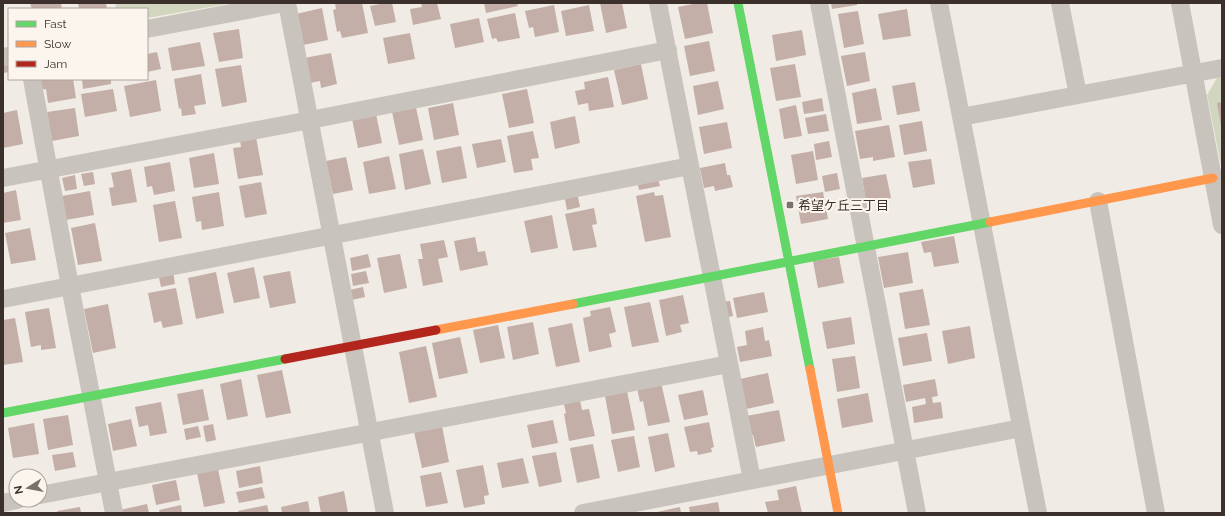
<svg xmlns="http://www.w3.org/2000/svg" width="1225" height="516" viewBox="0 0 1225 516" font-family="Raleway,'Noto Sans JP',sans-serif">
	<style>
		.green { fill: #d1d6bf }
		.building { fill: #c3afa7 }
		.lines { fill: none; stroke-linecap: round; stroke-linejoin: round }
		.street { stroke: #c9c3be; stroke-width: 18 }
		.fast { stroke: #63d668; stroke-width: 9 }
		.slow { stroke: #ff974d; stroke-width: 9 }
		.jam { stroke: #b3261e; stroke-width: 9 }
		.poi-dot { fill: #7a716c; stroke: #fbf5ee; stroke-width: 1.5 }
		.labels { text-anchor: middle; stroke-width: 4; stroke-linejoin: round; paint-order: stroke }
		.poi-label { font-size: 13px; fill: #3b302b; stroke: #fbf5ee; text-anchor: start }
	</style>
	<rect width="100%" height="100%" fill="#f0ebe5"/>
	<path class="green" d="M115,3H233L147,18V9H116Z
		M1222,77V170L1207,95L1217,78Z"/>
	<path class="building" d="M30,3H61L62,9H32Z
		M78,3H106L107,9H79Z
		M335,3H362L368,33L342,38L340,31L337,32L333,10L336,9Z
		M385,3H392L396,22L375,26L370,6Z
		M421,3H437L441,19L413,25L410,9L422,7Z
		M484,3H517L518,6L486,13Z
		M600,3H622L627,28L606,33Z
		M698,3H707L713,33L685,39L678,7Z
		M831,3H857V5L832,9Z
		M554,5L559,32L535,37L533,27L529,28L525,11Z
		M589,5L594,31L566,36L561,11Z
		M322,8L328,40L303,45L296,14Z
		M907,9L911,36L883,40L878,14Z
		M858,11L864,44L844,48L838,14Z
		M515,13L520,38L498,42L496,38L492,39L487,19Z
		M479,18L484,42L455,48L450,24Z
		M239,29L243,58L219,62L213,33Z
		M802,30L806,55L776,61L772,35Z
		M410,33L415,59L388,64L383,38Z
		M709,41L715,71L690,76L684,46Z
		M200,42L205,66L172,71L168,48Z
		M157,52L161,69L147,72V54Z
		M865,52L870,81L847,86L841,56Z
		M331,53L337,84L321,88L320,81L309,83L304,58Z
		M9,59V72L3,73V60Z
		M641,64L648,99L622,105L614,70Z
		M795,64L801,97L776,101L770,68Z
		M241,65L247,102L222,107L215,69Z
		M201,74L206,104L194,106L196,114L182,116L181,108L179,109L174,79Z
		M608,77L614,107L589,111L588,103L578,105L575,91L585,89L584,82Z
		M39,79H73L76,98L48,103L46,89L41,90Z
		M82,79H111V84L83,89Z
		M156,80L161,111L130,117L124,86Z
		M718,81L724,109L698,115L693,86Z
		M915,82L920,111L897,115L892,86Z
		M876,88L882,120L857,124L852,93Z
		M113,89L117,111L85,117L81,94Z
		M527,89L534,123L509,128L502,94Z
		M822,98L824,111L804,114L802,102Z
		M1222,102V126H1221L1217,103Z
		M415,103L423,140L399,145L391,107Z
		M453,103L459,135L434,140L428,108Z
		M796,105L802,136L784,139L779,109Z
		M75,108L79,136L52,141L47,112Z
		M17,110L23,144L3,148V113Z
		M376,114L382,143L358,148L352,119Z
		M826,114L829,131L808,134L805,118Z
		M575,116L580,143L555,149L550,122Z
		M922,121L927,151L904,155L899,125Z
		M727,122L732,148L704,154L699,127Z
		M889,125L895,157L873,161V157L860,159L855,131Z
		M533,131L539,158L531,159L533,170L514,173L507,136Z
		M256,137L263,175L238,179L233,148L241,147L240,140Z
		M501,139L506,162L477,168L472,144Z
		M829,141L832,157L816,160L814,144Z
		M461,146L467,178L442,183L436,151Z
		M423,149L431,184L405,190L399,154Z
		M813,151L818,180L796,184L791,155Z
		M214,153L219,184L194,188L189,158Z
		M389,156L396,189L369,194L363,162Z
		M346,157L353,190L333,194L326,161Z
		M931,159L935,184L913,188L908,162Z
		M170,162L175,191L154,195L152,186L147,187L144,167Z
		M725,163L727,175H730L733,187L715,191L714,186L704,188L700,168Z
		M131,169L137,202L112,206L109,188L114,187L111,173Z
		M93,172L95,184L84,186L81,174Z
		M837,173L840,189L825,192L822,176Z
		M886,174L891,198L866,202L862,178Z
		M75,175L77,189L65,191L62,178Z
		M657,176L660,186L639,190L637,180Z
		M261,182L267,214L245,218L239,186Z
		M16,190L21,220L3,223V193Z
		M90,191L94,215L66,220L62,196Z
		M219,192L224,226L202,230L201,221L196,222L192,197Z
		M577,192L580,207L567,210L564,194Z
		M654,192L655,196L663,195L671,237L645,242L636,196Z
		M823,192L828,219L801,224L796,196Z
		M175,201L182,238L159,242L153,205Z
		M594,208L597,224L592,225L597,247L573,251L565,214Z
		M552,215L558,248L531,253L524,221Z
		M95,223L102,261L78,265L71,228Z
		M30,228L36,260L11,264L5,233Z
		M954,236L959,263L934,267L931,252L924,253L921,242Z
		M475,237L478,252L485,251L488,265L460,271L454,241Z
		M444,240L448,257L438,259L443,282L423,286L418,259H423L420,244Z
		M908,252L913,283L884,288L878,257Z
		M368,254L371,267L352,271L350,258Z
		M400,254L407,288L384,293L377,258Z
		M839,257L844,283L818,288L813,261Z
		M254,267L260,298L234,303L227,273Z
		M173,270L175,284L161,287L158,273Z
		M290,271L296,303L270,308L263,276Z
		M366,271L369,283L353,286L351,274Z
		M216,272L224,313L196,319L188,278Z
		M363,287L365,297L347,301L345,291Z
		M176,288L183,324L163,328L161,321L154,323L148,293Z
		M923,289L930,325L905,329L899,293Z
		M764,292L768,312L737,318L733,298Z
		M683,295L689,323L680,325L682,332L666,336L659,300Z
		M730,301L733,316L725,318L722,302Z
		M650,302L659,342L632,347L624,307Z
		M108,304L116,348L93,353L84,309Z
		M610,307L616,332L609,334L612,347L589,352L583,318L591,316L590,311Z
		M49,308L56,348L41,350V345L31,347L25,312Z
		M851,317L855,344L827,349L822,322Z
		M15,318L23,362L3,365V320Z
		M533,322L539,354L513,360L507,327Z
		M572,323L580,362L556,367L548,328Z
		M498,325L505,358L480,363L473,330Z
		M970,326L975,358L948,364L942,331Z
		M763,327L765,341L769,340L772,356L740,362L737,347L747,345L745,331Z
		M927,333L932,361L903,366L898,338Z
		M460,337L468,373L439,379L432,343Z
		M426,346L437,397L409,403L399,352Z
		M855,356L860,388L837,392L832,359Z
		M282,370L291,413L266,418L257,375Z
		M768,373L774,403L746,409L740,379Z
		M660,378L670,422L648,426L643,401L640,402L636,383Z
		M241,379L248,416L227,420L220,384Z
		M935,379L938,396L932,397L933,403L941,402L943,418L914,423L912,407L926,404L925,398L906,402L903,385Z
		M203,389L209,420L183,425L177,394Z
		M703,390L708,415L684,420L678,395Z
		M627,391L635,430L612,434L605,396Z
		M868,393L873,422L842,428L837,399Z
		M579,396L582,410L589,409L595,436L569,441L564,414L566,413L563,400Z
		M161,402L167,433L150,436L148,425L139,427L135,407Z
		M779,410L785,441L756,447L753,435H749L746,416Z
		M68,415L73,445L48,450L43,419Z
		M131,419L137,446L113,451L108,424Z
		M553,420L558,443L532,448L527,425Z
		M709,422L714,447L711,448L712,452L698,455L697,451L690,452L684,427Z
		M34,423L39,454L13,458L8,428Z
		M213,424L216,440L206,442L203,426Z
		M198,426L201,437L186,440L184,429Z
		M442,426L449,462L422,468L414,432Z
		M668,433L675,467L655,472L648,437Z
		M634,436L640,467L618,472L611,440Z
		M593,444L600,478L577,483L570,448Z
		M73,452L76,467L55,471L52,455Z
		M556,452L562,482L539,487L532,456Z
		M523,458L529,483L502,488L497,463Z
		M483,465L489,495L484,496L485,504L464,508L456,470Z
		M260,466L263,483L239,488L236,471Z
		M218,469L225,503L204,507L197,473Z
		M441,472L448,503L426,507L420,476Z
		M176,480L180,500L156,505L152,485Z
		M796,486L802,513H768L765,502L779,500L777,490Z
		M262,487L265,498L239,503L236,492Z
		M344,491L348,513H321L318,497Z
		M308,501L310,513H282L281,507Z
		M718,502L720,513H690L689,507Z
		M147,504L149,513H120V510Z
		M181,505L182,513H160L159,510Z
		M267,505L269,513H239L238,511Z
		M80,507L81,513H58L57,511Z
		M680,507L681,513H657V512Z"/>
	<g class="lines">
		<path class="street" d="M287,3L385,513
			M658,3L752,480
			M819,3L917,513
			M939,3L1038,513
			M1060,3L1078,95
			M1180,3L1222,225
			M147,29L284,3
			M3,57L9,56
			M32,79L70,286L114,513
			M961,117L1222,68
			M3,178L310,120L668,50
			M1098,201L1156,513
			M3,299L690,166
			M40,495L729,364
			M3,503L17,500
			M583,513L1021,428"/>
		<path class="fast" d="M738,3L810,369
			M573,304L990,222
			M3,413L285,359"/>
		<path class="slow" d="M990,222L1213,178
			M436,330L573,304
			M810,369L838,513"/>
		<path class="jam" d="M285,359L436,330"/>
	</g>
	<rect class="poi-dot" x="786" y="201" width="8" height="8" rx="2"/>
	<g class="labels">
		<g class="poi-label">
			<text x="798" y="210">希望ケ丘三丁目</text>
		</g>
	</g>
	<rect width="1225" height="516" fill="none" stroke="#3b302b" stroke-width="8"/>
	<rect x="8" y="8" width="140" height="72" fill="#fbf5ee" stroke="#aea6a0"/>
	<rect x="16" y="21" width="20" height="6" fill="#63d668" stroke="#aea6a0"/>
	<text x="44" y="28" font-size="12" fill="#3b302b">Fast</text>
	<rect x="16" y="41" width="20" height="6" fill="#ff974d" stroke="#aea6a0"/>
	<text x="44" y="48" font-size="12" fill="#3b302b">Slow</text>
	<rect x="16" y="61" width="20" height="6" fill="#b3261e" stroke="#aea6a0"/>
	<text x="44" y="68" font-size="12" fill="#3b302b">Jam</text>
	<g transform="translate(28 488) rotate(259)"><circle r="19" fill="#fbf5ee" stroke="#aea6a0"/>
	<path d="M0-3L7 15L0 10L-7 15Z" fill="#7a716c"/>
	<text y="-6" font-size="11" font-weight="bold" text-anchor="middle" fill="#3b302b">N</text>
	</g>
</svg>
